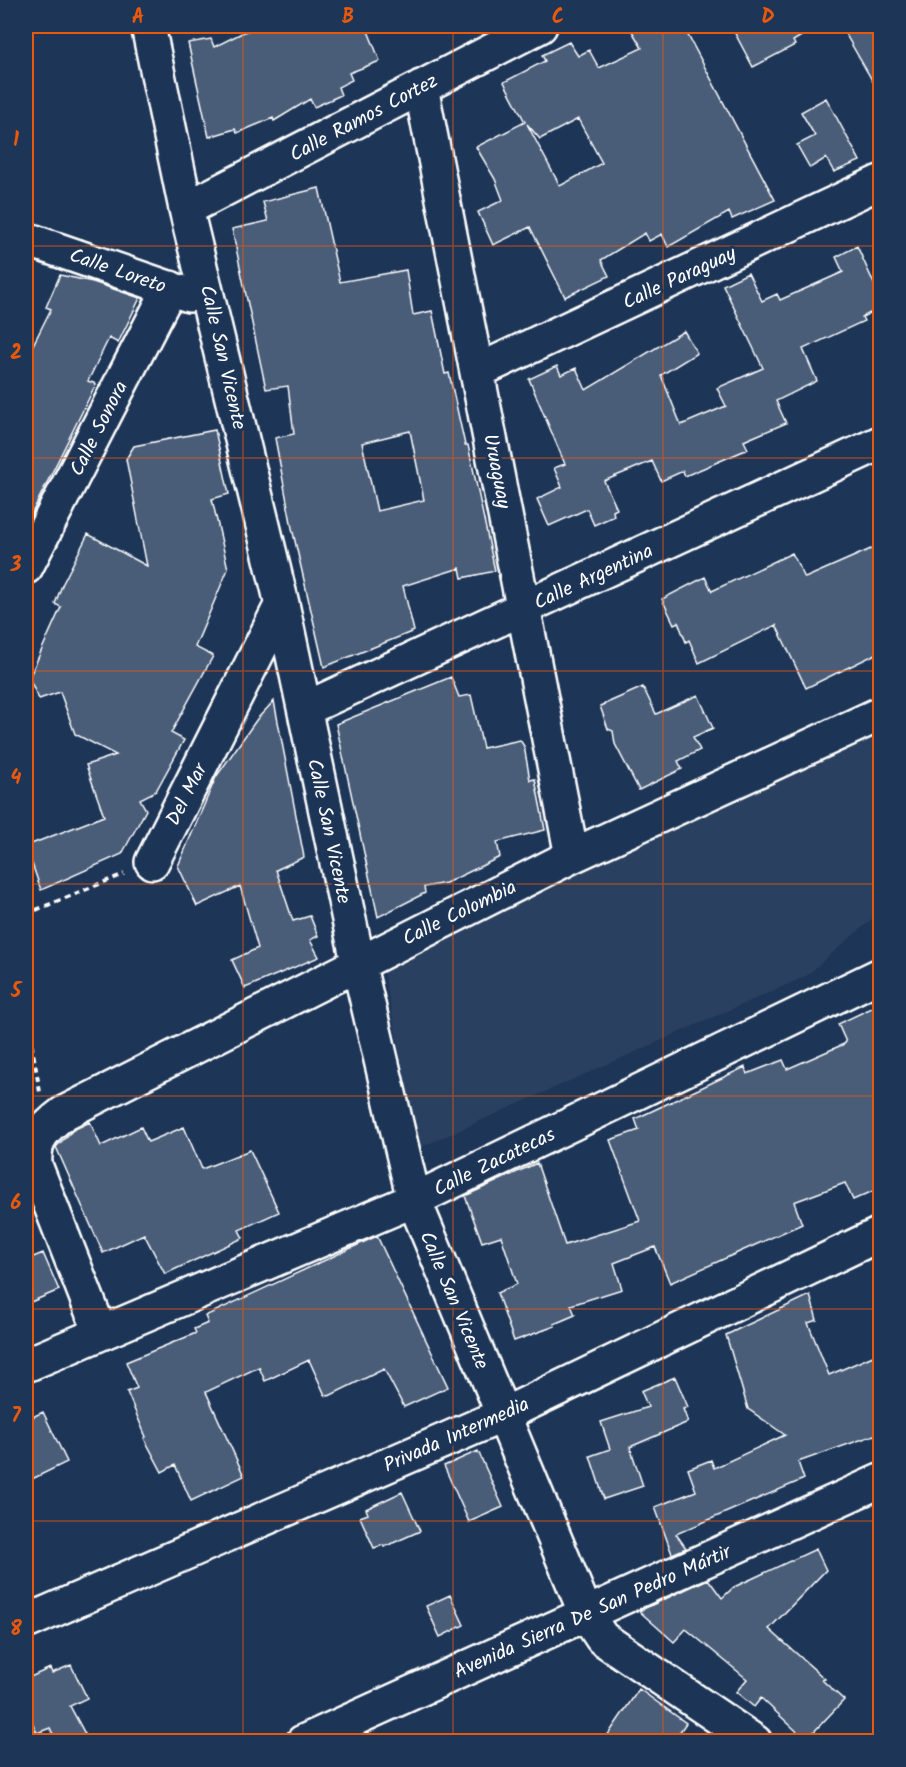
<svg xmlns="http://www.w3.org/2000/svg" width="906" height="1767" viewBox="0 0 906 1767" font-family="Kalam,sans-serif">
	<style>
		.built { fill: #2a4161 }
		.building { fill: #4a5d79; stroke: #fff; stroke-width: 1.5; fill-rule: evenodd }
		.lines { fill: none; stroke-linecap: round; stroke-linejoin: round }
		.minor-casing { stroke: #fff; stroke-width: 38 }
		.path { stroke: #fff; stroke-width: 4; stroke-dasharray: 6 4.5; stroke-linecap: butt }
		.minor { stroke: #1d3557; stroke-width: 33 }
		.grid { fill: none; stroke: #e8590c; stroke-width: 1.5; stroke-opacity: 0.55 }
		.labels { text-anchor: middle; stroke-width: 6; stroke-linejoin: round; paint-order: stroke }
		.street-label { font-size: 20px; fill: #fff; stroke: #1d3557 }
		.neatline { fill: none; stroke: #e8590c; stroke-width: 2 }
		.grid-label { font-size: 20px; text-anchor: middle; font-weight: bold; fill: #e8590c }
	</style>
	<rect width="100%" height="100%" fill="#1d3557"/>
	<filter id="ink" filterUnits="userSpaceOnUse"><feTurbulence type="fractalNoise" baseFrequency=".0167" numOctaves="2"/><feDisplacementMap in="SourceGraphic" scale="12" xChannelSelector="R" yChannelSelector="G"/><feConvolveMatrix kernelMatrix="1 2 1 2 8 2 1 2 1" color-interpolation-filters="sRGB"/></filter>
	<g filter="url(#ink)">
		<path class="built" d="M880,730V912L806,976L419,1148L382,964Z"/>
		<path class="building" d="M274,26H366L380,61L349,73L352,80L338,87L341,95L314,107L310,99L274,121L273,118L237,133L235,129L209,137L188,43L211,39L214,47L246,31Z
			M629,26H683L775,200L732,219L729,212L668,247L662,234L649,241L645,233L601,260L609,276L565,297L530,227L493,245L478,212L503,200L495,179L476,147L525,122L504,82L545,61L542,55L569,42L578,56L589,50L599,68L642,48ZM578,119L602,163L560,186L527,124L540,139Z
			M731,26H818L793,41L795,45L753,67Z
			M841,26H880V94Z
			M826,98L860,161L834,172L826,158L810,168L797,145L815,136L801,112Z
			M319,188L340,282L406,270L413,315L432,311L445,374L449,373L465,445H468L495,571L462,578L460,568L403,586L414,631L324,667L292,528L275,438L294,434L288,386L266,389L232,229L268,221L263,202ZM410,431L424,500L377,511L362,443Z
			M857,246L880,297V308L862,317L864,321L803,349L817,381L776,401L786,423L744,441L748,449L685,476L683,471L661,481L652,461L604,481L617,509L613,511L614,516L594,525L587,509L549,526L537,499L562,487L554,468L565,464L529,379L557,366L561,375L576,368L586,390L684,331L697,353L661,375L681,425L726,406L717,388L763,368L723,285L748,273L762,301L777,294L780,300L843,272L836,257Z
			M60,275L93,282L140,298L118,343L109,338L88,381L96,384L26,525V359L51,309L46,307Z
			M215,430L229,494L212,499L228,569L195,647L213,656L171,733L184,740L156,791L140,799L146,810L122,854L41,890L26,846L104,816L86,765L116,755L75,734L60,692L39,699L29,678L61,607L55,604L62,585L88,534L147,566L126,459L134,446Z
			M880,545V652L806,688L776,625L699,663L689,640L686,642L678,622L674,624L662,599L705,577L712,591L792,553L805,578Z
			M451,677L459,697L471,695L483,748L520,740L524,746L530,780L535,779L545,830L497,842L500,857L446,883L424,887L425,893L378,917L336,724Z
			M643,687L656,714L698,695L713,728L693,737L700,750L678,761L682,769L639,790L615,744L613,731L608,729L600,706Z
			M274,701L304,857L276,870L293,921L310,916L318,936L310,940L319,957L245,988L232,960L258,948L240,886L197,906L178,866L216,777L257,719Z
			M880,1004V1188L853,1200L845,1183L794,1202L802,1224L670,1283L655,1247L614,1263L622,1289L571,1305L575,1315L554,1324L555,1326L514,1341L497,1293L517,1284L501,1236L482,1242L465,1196L537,1163L565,1245L640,1221L610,1140L639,1130L635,1119L745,1067L747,1074L783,1060L787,1069L844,1044L846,1042L838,1024Z
			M90,1122L101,1146L141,1127L148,1142L184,1127L202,1169L250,1150L279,1212L239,1230L243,1238L165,1274L144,1234L103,1253L56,1147L73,1130Z
			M377,1236L448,1387L404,1407L384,1369L329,1396L325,1395L309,1360L265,1381L259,1367L206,1392L244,1476L191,1501L175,1465L162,1472L144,1438L146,1437L127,1392L137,1388L126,1362L196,1333L194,1329L208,1323L205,1316Z
			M43,1253L59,1290L26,1304V1260Z
			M810,1295L817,1320L808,1323L829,1375L880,1353V1433L798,1462L804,1479L676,1534L686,1548L672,1554L655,1507L696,1491L688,1469L711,1460L714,1468L785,1435L748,1409L726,1335Z
			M675,1377L688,1407L683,1409L688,1422L630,1447L643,1486L604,1499L590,1456L610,1449L601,1422L648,1407L641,1391Z
			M43,1412L67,1462L26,1482V1420Z
			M478,1451L503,1507L469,1522L444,1466Z
			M402,1492L420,1531L384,1547L383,1545L374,1548L360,1517L368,1514L366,1509Z
			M816,1549L826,1570L769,1629L825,1679L822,1680L844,1700L806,1740L761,1698L754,1707L736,1692L747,1679L686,1629L674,1642L639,1611L708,1579L722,1598L734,1587Z
			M450,1595L464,1625L440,1637L426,1606Z
			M71,1665L87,1698L70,1706L85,1734L70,1742H57L50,1728L37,1733L26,1708V1679L50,1668L52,1673Z
			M639,1689L686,1723L673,1742H603Z"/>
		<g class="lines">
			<defs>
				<path id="minor" d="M148,26L186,209L282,604L358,962L414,1200L586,1614L602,1638L755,1742
					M421,87L572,856
					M186,209L540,26
					M26,239L189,295
					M478,371L880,182
					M26,567L170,288
					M305,709L880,443
					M152,862L282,604
					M100,1332L35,1165C33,1139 44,1128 64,1113L572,856L880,714
					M26,1365L414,1200L880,975
					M26,1622L503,1415L880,1234
					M303,1742L880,1481"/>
			</defs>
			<use href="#minor" class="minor-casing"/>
			<path class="path" d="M26,914L124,874
				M26,1013L40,1092"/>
			<use href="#minor" class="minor"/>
		</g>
	</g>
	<path class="grid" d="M243,26V1742M453,26V1742M663,26V1742M26,246H880M26,458H880M26,671H880M26,884H880M26,1096H880M26,1309H880M26,1521H880"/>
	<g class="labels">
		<g class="street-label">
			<text transform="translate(363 117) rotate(-28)" y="7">Calle Ramos Cortez</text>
			<text transform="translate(118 270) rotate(19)" y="7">Calle Loreto</text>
			<text transform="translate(679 277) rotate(-25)" y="7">Calle Paraguay</text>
			<text transform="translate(224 357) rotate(77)" y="7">Calle San Vicente</text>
			<text transform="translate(98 428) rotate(-63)" y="7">Calle Sonora</text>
			<text transform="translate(498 471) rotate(79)" y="7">Uruaguay</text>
			<text transform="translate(593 576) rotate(-25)" y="7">Calle Argentina</text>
			<text transform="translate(186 794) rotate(-63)" y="7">Del Mar</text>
			<text transform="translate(330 831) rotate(78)" y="7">Calle San Vicente</text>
			<text transform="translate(459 912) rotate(-26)" y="7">Calle Colombia</text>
			<text transform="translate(494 1161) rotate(-26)" y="7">Calle Zacatecas</text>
			<text transform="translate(455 1300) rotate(67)" y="7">Calle San Vicente</text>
			<text transform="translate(456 1434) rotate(-24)" y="7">Privada Intermedia</text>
			<text transform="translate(592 1611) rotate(-24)" y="7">Avenida Sierra De San Pedro Mártir</text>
		</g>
	</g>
	<rect width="906" height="1767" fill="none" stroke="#1d3557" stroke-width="66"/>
	<rect x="33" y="33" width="840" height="1701" class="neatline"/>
	<g class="grid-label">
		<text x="138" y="23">A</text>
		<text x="348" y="23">B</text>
		<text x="558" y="23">C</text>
		<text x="768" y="23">D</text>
		<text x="16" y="146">1</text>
		<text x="16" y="359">2</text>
		<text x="16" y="571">3</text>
		<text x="16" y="784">4</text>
		<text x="16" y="997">5</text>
		<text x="16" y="1209">6</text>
		<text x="16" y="1422">7</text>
		<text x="16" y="1635">8</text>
	</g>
</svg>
